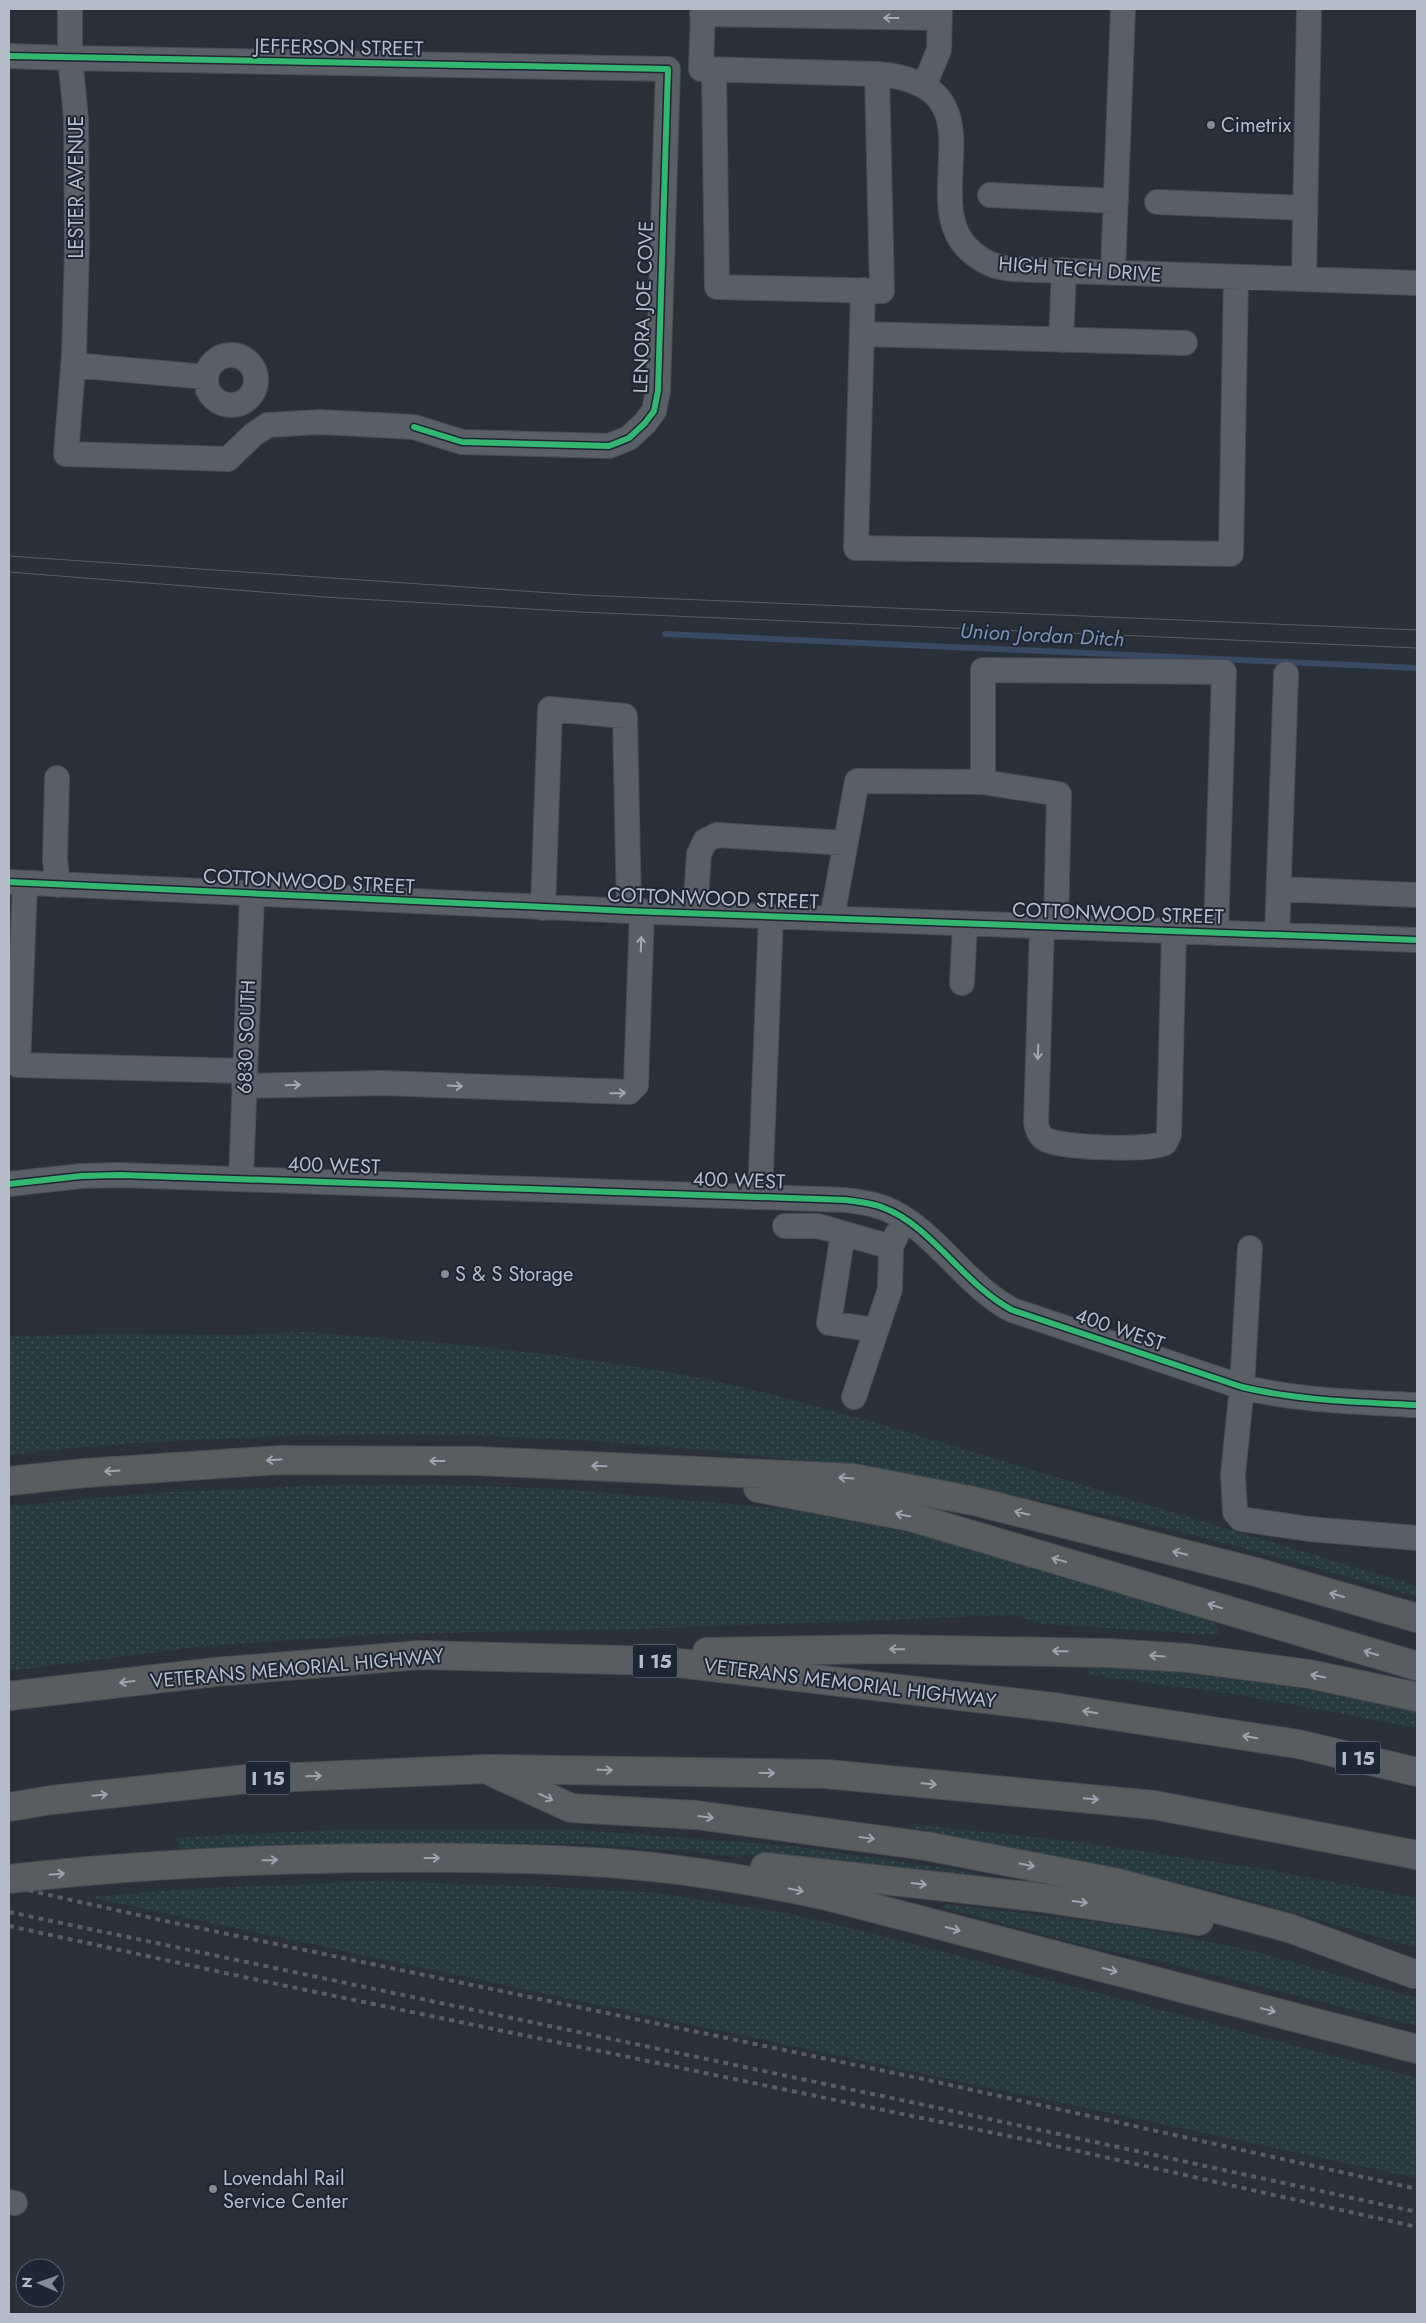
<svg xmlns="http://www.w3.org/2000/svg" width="1426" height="2323" viewBox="0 0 1426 2323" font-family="Jost,sans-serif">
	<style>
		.grass { fill: url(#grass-dots) }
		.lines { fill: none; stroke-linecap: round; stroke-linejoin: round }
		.stream { stroke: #384963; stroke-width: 6 }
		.minor-casing { stroke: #484c53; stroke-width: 26 }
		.highway-casing { stroke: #474c53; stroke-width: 30 }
		.minor { stroke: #5a5e66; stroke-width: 24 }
		.highway { stroke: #5a5d60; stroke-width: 28 }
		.tram { stroke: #595d64; stroke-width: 1 }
		.rail { stroke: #595d64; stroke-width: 4; stroke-dasharray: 5 5; stroke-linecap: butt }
		.cycleway-casing { stroke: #1d2633; stroke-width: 9 }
		.cycleway { stroke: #33b770; stroke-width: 6 }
		.oneway { stroke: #a2a9b5 }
		.oneway2 { stroke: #9ea4af }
		.poi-dot { fill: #848b96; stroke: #1d2633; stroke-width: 2 }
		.labels { text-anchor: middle; stroke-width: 4; stroke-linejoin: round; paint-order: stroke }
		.shield { fill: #1d2633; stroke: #878f9c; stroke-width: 1 }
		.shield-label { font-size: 19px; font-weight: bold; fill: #b4bcc9 }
		.street-label { font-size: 20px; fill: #b4bcc9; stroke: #1d2633 }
		.poi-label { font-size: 20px; fill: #b4bcc9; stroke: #1d2633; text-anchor: start }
		.water-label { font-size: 21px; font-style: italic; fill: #7c92b1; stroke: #1d2633 }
	</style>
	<defs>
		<pattern id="grass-dots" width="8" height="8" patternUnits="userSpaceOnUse" patternTransform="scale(1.25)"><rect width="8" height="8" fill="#273a3e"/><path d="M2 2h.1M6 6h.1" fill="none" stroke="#445559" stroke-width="1.8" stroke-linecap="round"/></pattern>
	</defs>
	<rect width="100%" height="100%" fill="#2a3038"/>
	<path class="grass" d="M303,1332C429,1341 555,1352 679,1374C745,1386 809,1405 874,1422L1417,1586V1597C1300,1563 1183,1530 1064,1505C785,1447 500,1424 216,1439C147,1442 77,1446 9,1455V1336L111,1334L239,1335Z
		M329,1485H453L561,1489L787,1509L934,1537L1172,1605L1216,1624L1219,1635L1042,1624L1015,1615L638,1629L384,1634L205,1646L9,1671V1506L155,1493Z
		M1088,1663L1244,1676V1681L1294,1687L1417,1712V1728L1235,1694L1088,1675Z
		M912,1824L1078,1842L1264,1869L1417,1898V1948L1225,1893L1078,1860L912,1828Z
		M349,1829H565L793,1846L951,1869L1062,1890L744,1854L743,1858L674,1849V1851L593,1844L515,1843L275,1845L179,1849L176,1838Z
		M375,1881L536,1886L657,1893L781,1912L876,1934L1417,2078V2178L89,1897L187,1889Z
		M944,1904L1123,1925L1254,1951L1417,1998V2026L1173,1964L1082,1945L942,1907Z"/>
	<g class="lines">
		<path class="stream" d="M665,634L1417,668"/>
		<defs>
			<path id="minor" d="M703,9L701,69L877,74C1011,84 909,205 974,254C985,263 998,268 1012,269L1417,283
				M702,14L940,18
				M9,56L70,58L668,69L658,391L654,411L645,423L629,438L609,446L462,442L414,427L320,422L268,425L254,434L228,459L66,454L74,355L77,245L76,118L70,58V9
				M714,70L717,287L882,291L877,74
				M924,86L939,50L940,9
				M990,195L1116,201
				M1157,202L1305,208
				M1113,272L1123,9
				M1304,279L1309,9
				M863,290L856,548L1231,554L1236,277
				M862,334L1185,343
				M1061,340L1064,270
				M206 380a25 25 0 1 1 50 0a25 25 0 1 1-50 0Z
				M73,365L206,377
				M57,778L55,860L58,885
				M983,782L1059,794L1056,926
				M9,882L629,911L1417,940
				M25,883L18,1065L245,1071
				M1279,889L1417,895
				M543,908L550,709L625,716L629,911
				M695,913L699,854L705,841L717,835L846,843
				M832,918L857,781L983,782V670L1224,672L1216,933
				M1042,926L1036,1123C1037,1128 1039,1136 1045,1139C1058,1148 1151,1151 1165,1143L1169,1135L1174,931
				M1277,935L1286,674
				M962,983L965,924
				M244,1086L383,1083L629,1092L636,1085L642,911
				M241,1178L252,895
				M9,1184L81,1176L120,1175L846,1200C859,1202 872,1203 884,1208C932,1226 964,1285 1012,1310L1242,1387C1300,1401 1358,1402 1417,1405
				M760,1197L771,916
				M785,1226H818L891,1247L897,1234
				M843,1233L829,1323L876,1330
				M1250,1248L1242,1387L1233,1474L1235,1512L1241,1519L1309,1529L1417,1538
				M854,1397L890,1289L891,1247
				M9,2202L15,2203"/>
			<path id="highway" d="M9,1481L85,1473L279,1460L478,1461L853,1478L974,1501L1256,1572L1417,1618
				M758,1488L911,1517L1417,1666
				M707,1652L885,1649L1108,1653L1188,1658L1309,1674L1417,1697
				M9,1696L215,1672L420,1655L661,1661L1061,1708L1298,1744L1417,1772
				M494,1773L571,1808L696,1815L926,1846L1118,1883L1289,1928L1414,1974
				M9,1807L51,1800L247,1779L486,1769L826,1774L1154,1805L1417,1855
				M765,1867L1036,1897L1199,1921
				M9,1879C131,1865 254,1859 378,1858C454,1857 531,1858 608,1863C680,1868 752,1880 823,1895L1417,2049"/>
		</defs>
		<use href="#minor" class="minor-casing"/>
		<use href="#highway" class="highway-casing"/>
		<use href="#minor" class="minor"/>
		<use href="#highway" class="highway"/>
		<path class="tram" d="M9,556L582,595L1417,630
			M9,572L325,597L581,612L1417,648"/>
		<path class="rail" d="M9,1886L156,1919L923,2079L1417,2189
			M9,1912L920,2104L1417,2212
			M9,1926L253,1979L1042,2143L1417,2227"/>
		<defs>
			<path id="cycleway" d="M9,56L668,69L658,391L654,411L645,423L629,438L609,446L462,442L414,427
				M9,882L629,911L1417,940
				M9,1184L81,1176L120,1175L846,1200C859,1202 872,1203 884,1208C932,1226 964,1285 1012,1310L1242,1387C1300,1401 1358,1402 1417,1405"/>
		</defs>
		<use href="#cycleway" class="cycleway-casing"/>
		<use href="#cycleway" class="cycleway"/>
	</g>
	<defs><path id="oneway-shaft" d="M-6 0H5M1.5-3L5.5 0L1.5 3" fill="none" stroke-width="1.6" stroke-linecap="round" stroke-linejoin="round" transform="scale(1.25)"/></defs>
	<g class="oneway">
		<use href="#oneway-shaft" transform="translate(891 18) rotate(180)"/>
		<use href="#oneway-shaft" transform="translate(641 944) rotate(-88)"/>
		<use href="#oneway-shaft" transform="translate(1038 1052) rotate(92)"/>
		<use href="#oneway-shaft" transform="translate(293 1085) rotate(-2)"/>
		<use href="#oneway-shaft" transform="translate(455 1086) rotate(3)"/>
		<use href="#oneway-shaft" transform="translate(618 1093) rotate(-1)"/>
	</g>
	<g class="oneway2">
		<use href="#oneway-shaft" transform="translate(274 1460) rotate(177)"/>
		<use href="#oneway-shaft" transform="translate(437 1461) rotate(-180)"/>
		<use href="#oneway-shaft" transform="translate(599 1466) rotate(-178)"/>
		<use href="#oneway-shaft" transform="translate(112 1471) rotate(176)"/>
		<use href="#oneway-shaft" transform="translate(846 1478) rotate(-176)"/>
		<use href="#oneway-shaft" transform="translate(1022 1513) rotate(-166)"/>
		<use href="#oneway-shaft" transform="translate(903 1515) rotate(-169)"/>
		<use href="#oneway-shaft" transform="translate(1180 1553) rotate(-166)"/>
		<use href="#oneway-shaft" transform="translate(1059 1560) rotate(-164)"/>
		<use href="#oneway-shaft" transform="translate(1337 1595) rotate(-164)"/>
		<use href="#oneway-shaft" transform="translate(1215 1606) rotate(-163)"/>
		<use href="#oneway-shaft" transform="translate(897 1649) rotate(-179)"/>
		<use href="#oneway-shaft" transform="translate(1060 1651) rotate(-179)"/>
		<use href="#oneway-shaft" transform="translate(1371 1653) rotate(-163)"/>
		<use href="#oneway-shaft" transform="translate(1157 1656) rotate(-176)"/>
		<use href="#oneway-shaft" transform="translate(1318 1676) rotate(-168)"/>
		<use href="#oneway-shaft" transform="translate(127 1682) rotate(173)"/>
		<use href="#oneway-shaft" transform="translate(1090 1712) rotate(-171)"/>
		<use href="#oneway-shaft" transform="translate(1250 1737) rotate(-171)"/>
		<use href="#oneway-shaft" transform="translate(605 1770) rotate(1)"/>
		<use href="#oneway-shaft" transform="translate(767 1773) rotate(1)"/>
		<use href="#oneway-shaft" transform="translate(314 1776) rotate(-2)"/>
		<use href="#oneway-shaft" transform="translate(929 1784) rotate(5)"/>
		<use href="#oneway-shaft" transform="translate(100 1795) rotate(-6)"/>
		<use href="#oneway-shaft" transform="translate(546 1797) rotate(25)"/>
		<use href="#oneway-shaft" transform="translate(1091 1799) rotate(5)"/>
		<use href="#oneway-shaft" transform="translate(706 1817) rotate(8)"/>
		<use href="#oneway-shaft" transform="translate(867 1838) rotate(8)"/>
		<use href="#oneway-shaft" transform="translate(432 1858)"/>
		<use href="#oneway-shaft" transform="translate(270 1860) rotate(-1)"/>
		<use href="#oneway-shaft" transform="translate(1027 1865) rotate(11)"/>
		<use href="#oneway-shaft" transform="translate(57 1874) rotate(-5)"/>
		<use href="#oneway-shaft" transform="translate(919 1884) rotate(7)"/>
		<use href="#oneway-shaft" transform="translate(796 1890) rotate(12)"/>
		<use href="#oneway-shaft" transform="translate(1080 1902) rotate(7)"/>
		<use href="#oneway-shaft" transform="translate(953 1929) rotate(15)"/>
		<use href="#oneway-shaft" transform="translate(1110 1970) rotate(15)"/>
		<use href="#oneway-shaft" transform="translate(1268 2010) rotate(15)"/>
	</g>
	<g class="poi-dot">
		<circle cx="1211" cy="125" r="5"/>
		<circle cx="445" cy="1274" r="5"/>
		<circle cx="213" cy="2189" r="5"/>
	</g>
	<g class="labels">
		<g class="shield">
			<rect x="632.5" y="1644.5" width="45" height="33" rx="4"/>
			<rect x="1335.5" y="1741.5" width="45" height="33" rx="4"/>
			<rect x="245.5" y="1761.5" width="45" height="33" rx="4"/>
		</g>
		<g class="shield-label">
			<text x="655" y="1668">I 15</text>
			<text x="1358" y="1765">I 15</text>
			<text x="268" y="1785">I 15</text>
		</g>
		<g class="street-label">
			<text transform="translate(339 47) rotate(1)" y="7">JEFFERSON STREET</text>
			<text transform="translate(76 187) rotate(-90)" y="7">LESTER AVENUE</text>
			<text transform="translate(1080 269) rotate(4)" y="7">HIGH TECH DRIVE</text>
			<text transform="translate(643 307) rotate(-88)" y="7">LENORA JOE COVE</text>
			<text transform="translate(309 881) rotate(3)" y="7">COTTONWOOD STREET</text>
			<text transform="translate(713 898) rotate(2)" y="7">COTTONWOOD STREET</text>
			<text transform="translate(1118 913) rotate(2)" y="7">COTTONWOOD STREET</text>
			<text transform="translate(246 1037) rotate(-88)" y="7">6830 SOUTH</text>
			<text transform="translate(334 1165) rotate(2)" y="7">400 WEST</text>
			<text transform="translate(739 1180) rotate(2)" y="7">400 WEST</text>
			<text transform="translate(1120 1329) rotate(19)" y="7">400 WEST</text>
			<text transform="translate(297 1668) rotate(-5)" y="7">VETERANS MEMORIAL HIGHWAY</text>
			<text transform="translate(850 1683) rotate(7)" y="7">VETERANS MEMORIAL HIGHWAY</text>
		</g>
		<g class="poi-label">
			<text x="1221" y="132">Cimetrix</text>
			<text x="455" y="1281">S &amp; S Storage</text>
			<text x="223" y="2185">Lovendahl Rail<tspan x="223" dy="23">Service Center</tspan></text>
		</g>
		<g class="water-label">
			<text transform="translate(1042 635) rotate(3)" y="7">Union Jordan Ditch</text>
		</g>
	</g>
	<rect width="1426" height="2323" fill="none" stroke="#b4bcc9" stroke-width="20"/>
	<g transform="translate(40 2283) rotate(272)"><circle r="24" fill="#1d2633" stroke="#59626f"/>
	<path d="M0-4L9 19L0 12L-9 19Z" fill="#848b96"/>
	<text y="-8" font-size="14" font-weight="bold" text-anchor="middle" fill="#b4bcc9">N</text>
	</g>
</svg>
